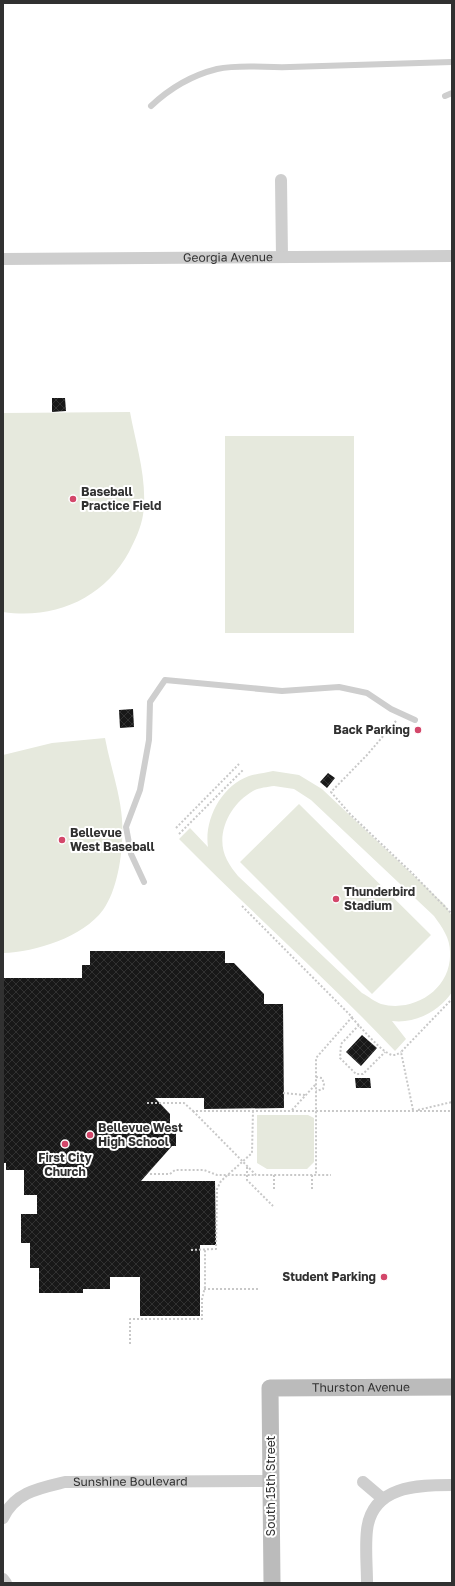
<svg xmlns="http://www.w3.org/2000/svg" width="455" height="1586" viewBox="0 0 455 1586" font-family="'Golos Text',sans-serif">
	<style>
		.green { fill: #e6e9dd; fill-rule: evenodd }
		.building { fill: url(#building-cross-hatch) }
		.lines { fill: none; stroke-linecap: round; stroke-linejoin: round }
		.path { stroke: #c8c8c8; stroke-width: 2; stroke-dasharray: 2 2; stroke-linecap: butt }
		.lane { stroke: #cecece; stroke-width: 6 }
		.street { stroke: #cecece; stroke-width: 12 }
		.secondary { stroke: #bbb; stroke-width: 17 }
		.poi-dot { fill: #d3476a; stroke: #fff; stroke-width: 1.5 }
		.labels { text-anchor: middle; stroke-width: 4; stroke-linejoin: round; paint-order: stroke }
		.street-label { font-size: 12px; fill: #313131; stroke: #fff }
		.poi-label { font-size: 12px; font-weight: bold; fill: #313131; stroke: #fff; text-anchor: start }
	</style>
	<defs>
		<pattern id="building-cross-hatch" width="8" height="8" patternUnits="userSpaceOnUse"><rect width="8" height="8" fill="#181818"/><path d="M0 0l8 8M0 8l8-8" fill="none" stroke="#313131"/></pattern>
	</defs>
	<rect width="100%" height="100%" fill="#fff"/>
	<path class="green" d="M130,412C136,445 148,481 143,515C141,528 135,540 129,552C104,598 55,620 3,612V413Z
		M225,436H354V633H225Z
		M105,738C110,765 120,792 122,819C124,845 119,888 103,910C83,937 36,952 3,953V755L52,743Z
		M273,771L299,775L322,789L445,905L452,916V992C440,1011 415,1024 392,1021L406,1039L395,1051C326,978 250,911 179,839L190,828L208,847C204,820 221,786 249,776C256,774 265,773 273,771ZM274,786L294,789L311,800L434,916C442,927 450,938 450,952C452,989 414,1013 381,1004C375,1002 368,996 362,993L238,876C234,871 230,866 227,860C214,835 230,804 253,791C258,788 267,787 274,786Z
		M299,804L431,935L372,994L240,862Z
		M257,1115H308L314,1118V1162L307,1169H267L257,1163Z"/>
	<path class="building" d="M52,398H65L66,411L52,412Z
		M133,709L134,727L120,728L119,710Z
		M328,773L335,778L327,788L320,782Z
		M90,951H225V963H234L264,994V1004H283L284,1108L204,1109V1098H155L170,1114V1124H176V1146H172L141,1181H215L216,1245H200V1316H140V1277H110V1289H83V1293H39V1268H30V1243H21V1214H37V1195H24V1170H6V1163H3V978H82V965H90Z
		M362,1035L377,1048L361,1066L346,1052Z
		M355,1078H370L371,1088H356Z"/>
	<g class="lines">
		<path class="path" d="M396,721L367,755L331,792L350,814L412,873L452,914
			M176,828L239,764
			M179,834L244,769
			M242,906L352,1017L316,1058V1175
			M352,1018C361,1027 381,1052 392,1055C396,1055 398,1054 401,1052
			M359,1025L341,1044L340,1058L356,1074H363L385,1052
			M316,1077L322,1078L324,1084L323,1089L316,1091
			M283,1093L305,1095
			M147,1103H184L193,1111H452
			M292,1110L316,1084
			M413,1110L401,1052L452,999
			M418,1110L452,1102
			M193,1111L256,1175H331
			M247,1167V1180L273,1206
			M150,1174H170L175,1170H204L217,1175H256
			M274,1175V1189
			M312,1175V1189
			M191,1250L216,1249L217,1189L221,1181L252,1153L253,1110
			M204,1289H260
			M130,1344V1319H202V1299L205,1287V1249"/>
		<path class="lane" d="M445,96L452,93
			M151,106C169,89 193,75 217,69C241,64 266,68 290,67C344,65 398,64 452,62
			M144,882L131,854L126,827L140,790L149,740L150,702L165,680L282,691L339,687L367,693L391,709L415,720"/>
		<g class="street">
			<path d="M281,180L282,257"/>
			<path id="s1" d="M3,259L452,256"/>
			<path d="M363,1482L383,1499"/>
			<path id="s2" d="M3,1518C15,1492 40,1488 65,1482L272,1481"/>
			<path d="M3,1579L6,1583"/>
			<path d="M367,1583C367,1566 365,1547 367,1530C372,1486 417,1485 452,1485"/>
		</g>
		<path class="secondary" id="s3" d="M272,1583L270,1388L452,1387"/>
	</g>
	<g class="poi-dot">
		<circle cx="73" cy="499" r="4"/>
		<circle cx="418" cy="730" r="4"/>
		<circle cx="62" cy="840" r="4"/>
		<circle cx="336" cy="899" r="4"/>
		<circle cx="90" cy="1135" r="4"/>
		<circle cx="65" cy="1144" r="4"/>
		<circle cx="384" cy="1277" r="4"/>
	</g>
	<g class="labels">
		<g class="street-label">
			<text dy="4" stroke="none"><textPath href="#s1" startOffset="225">Georgia Avenue</textPath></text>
			<text dy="4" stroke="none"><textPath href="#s3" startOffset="286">Thurston Avenue</textPath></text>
			<text dy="4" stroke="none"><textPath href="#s2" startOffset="140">Sunshine Boulevard</textPath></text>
			<text transform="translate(271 1486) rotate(-90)" y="4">South 15th Street</text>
		</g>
		<g class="poi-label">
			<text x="81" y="496">Baseball<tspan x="81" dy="14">Practice Field</tspan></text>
			<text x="410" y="734" text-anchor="end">Back Parking</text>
			<text x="70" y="837">Bellevue<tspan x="70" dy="14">West Baseball</tspan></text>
			<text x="344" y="896">Thunderbird<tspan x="344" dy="14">Stadium</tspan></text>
			<text x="98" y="1132">Bellevue West<tspan x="98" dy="14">High School</tspan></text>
			<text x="65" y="1162" text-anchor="middle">First City<tspan x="65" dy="14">Church</tspan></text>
			<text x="376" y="1281" text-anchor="end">Student Parking</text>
		</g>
	</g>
	<rect width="455" height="1586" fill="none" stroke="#313131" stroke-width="8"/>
</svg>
